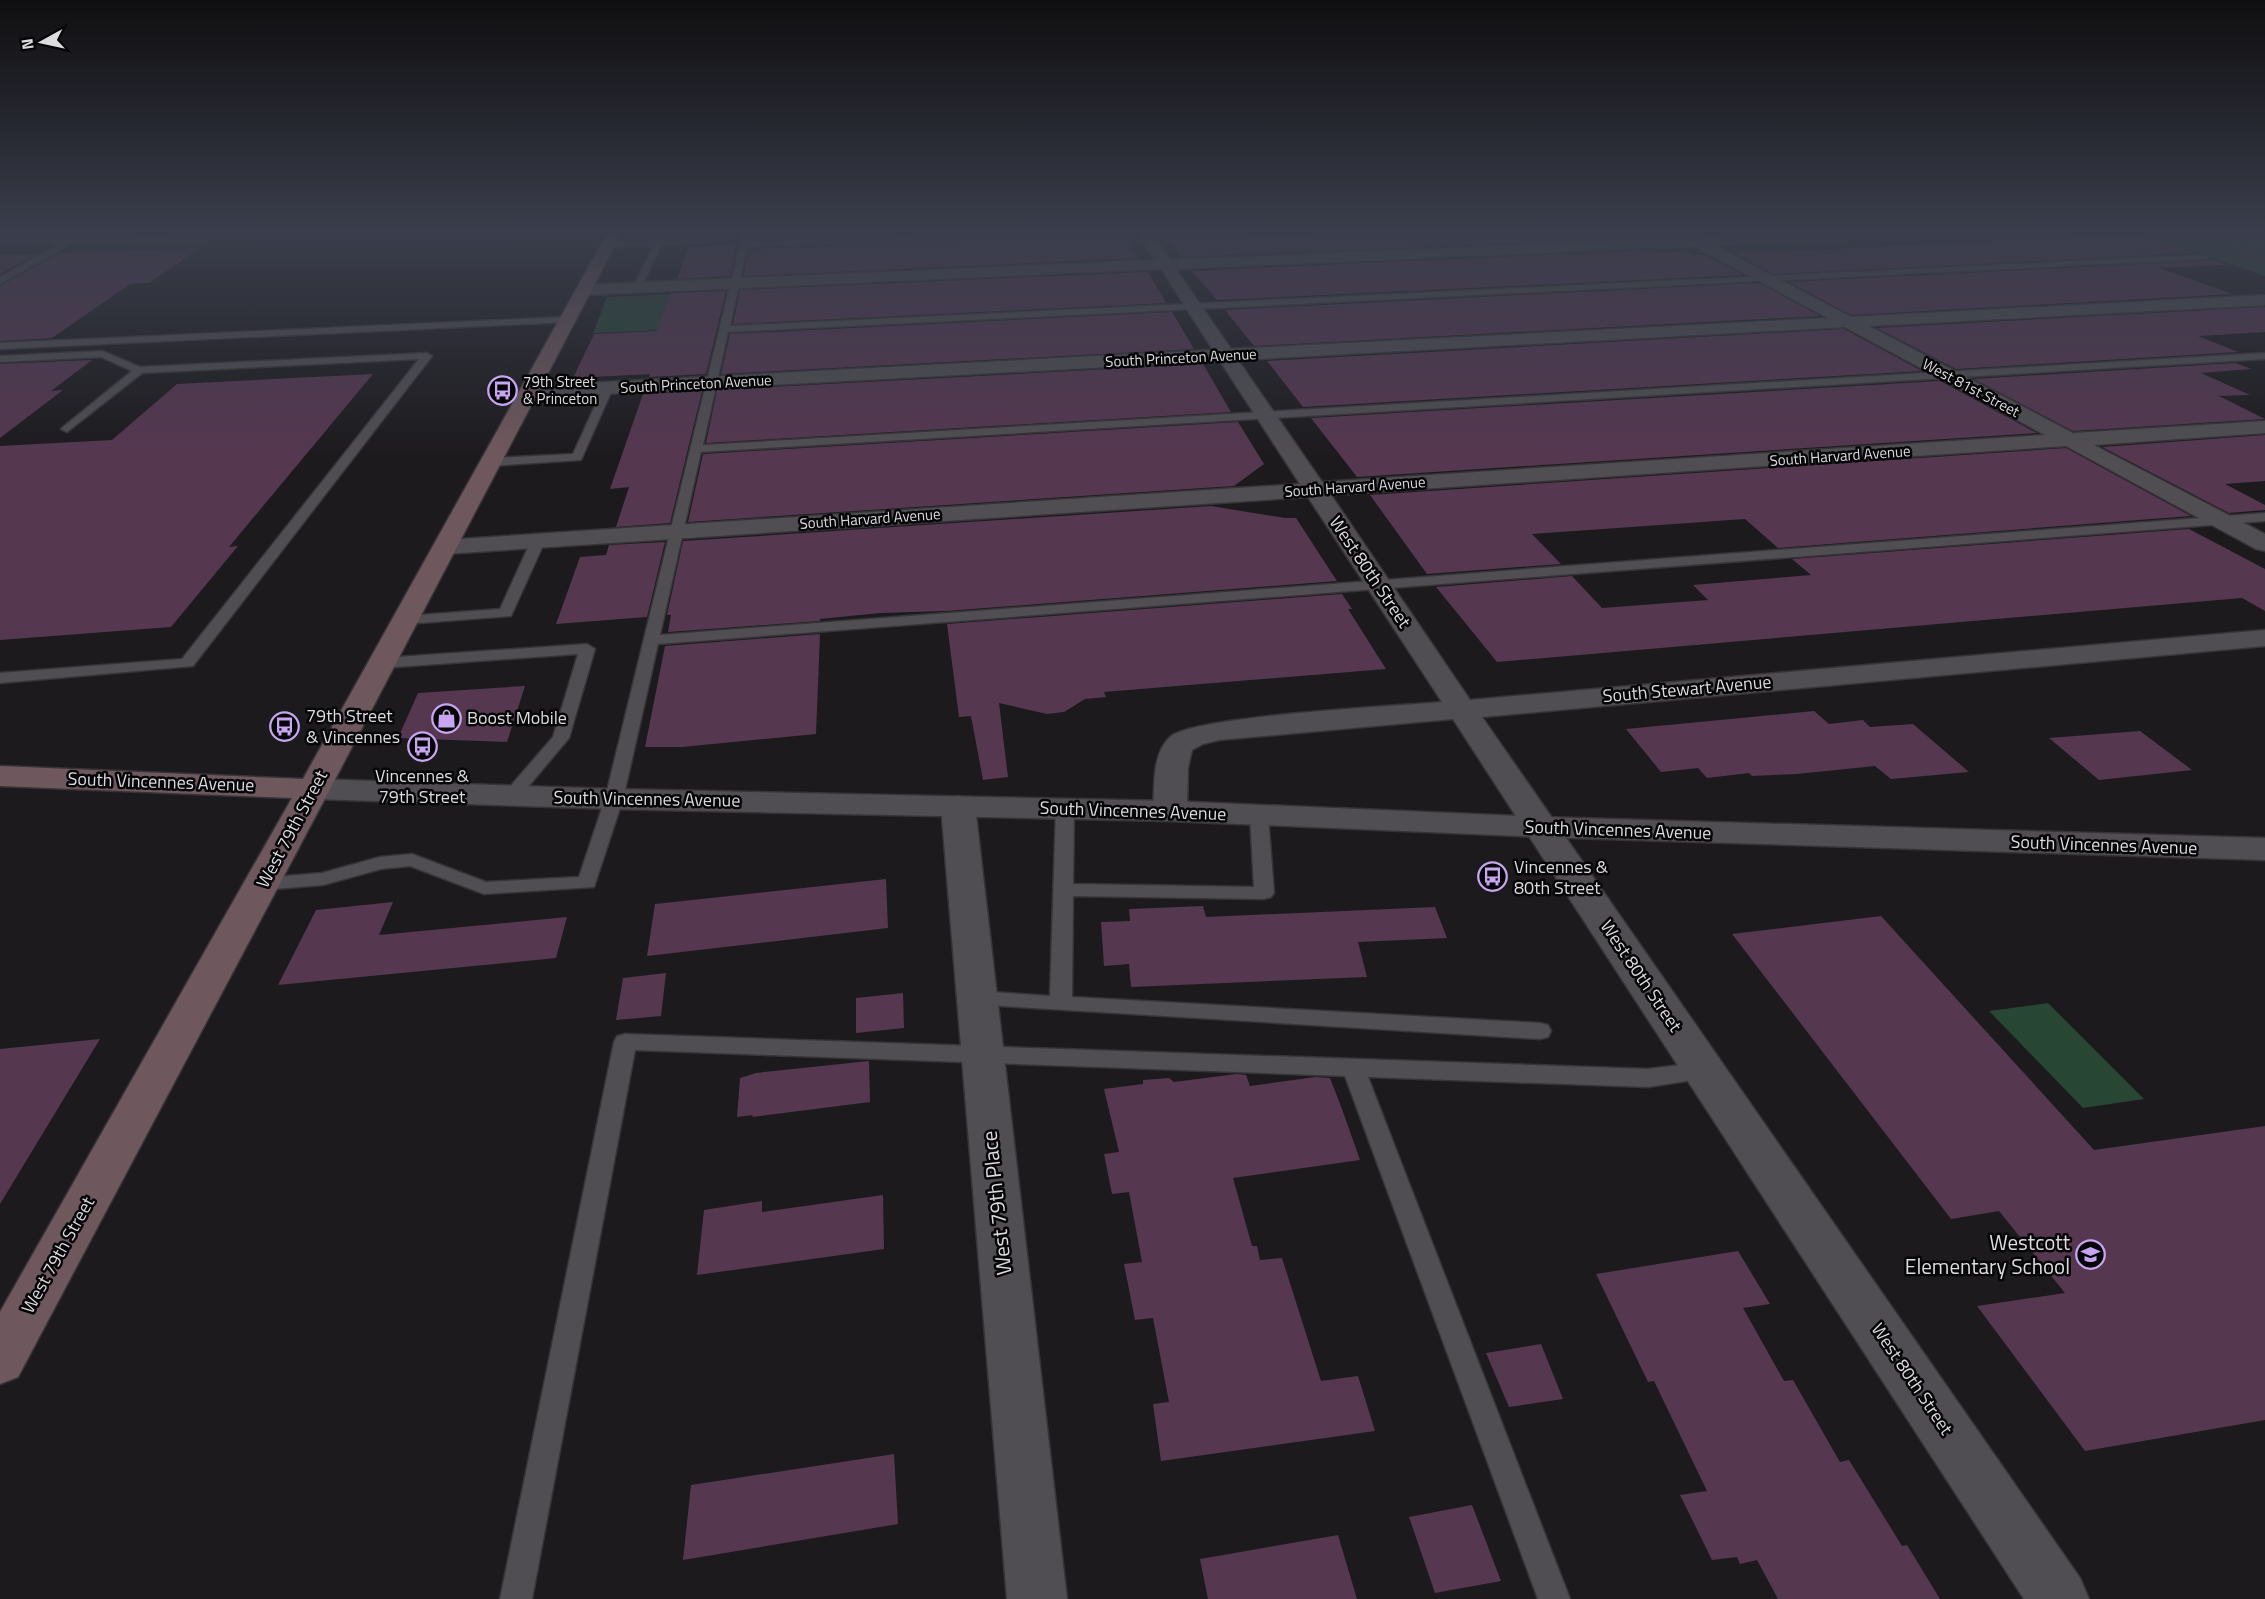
<svg xmlns="http://www.w3.org/2000/svg" width="2265" height="1599" viewBox="0 0 2265 1599" font-family="'Titillium Web',sans-serif">
	<style>
		.green { fill: #274634 }
		.building { fill: #553750 }
		.lines { fill: none; stroke-linecap: round; stroke-linejoin: round }
		.service-casing { stroke: #363437; stroke-width: 3 }
		.minor-casing { stroke: #363437; stroke-width: 3 }
		.tertiary-casing { stroke: #363437; stroke-width: 3 }
		.secondary-casing { stroke: #363437; stroke-width: 3 }
		.path { stroke: #636164; stroke-width: 1.5; stroke-dasharray: 1 2; stroke-linecap: butt }
		.service { fill: #504e52; fill-rule: evenodd }
		.minor { fill: #504e52; fill-rule: evenodd }
		.tertiary { fill: #504e52; fill-rule: evenodd }
		.secondary { fill: #6f585d; fill-rule: evenodd }
		.labels { text-anchor: middle; stroke-width: 5; stroke-linejoin: round; paint-order: stroke }
		.far-street-label { font-size: 15px; fill: #dcdbdd; stroke: #060507 }
		.far-poi-label { font-size: 15px; fill: #dcdbdd; stroke: #060507; text-anchor: start }
		.street-label { font-size: 18px; fill: #dcdbdd; stroke: #060507 }
		.poi-label { font-size: 18px; fill: #dcdbdd; stroke: #060507; text-anchor: start }
		.near-street-label { font-size: 21px; fill: #dcdbdd; stroke: #060507 }
		.near-poi-label { font-size: 21px; fill: #dcdbdd; stroke: #060507; text-anchor: end }
	</style>
	<rect width="100%" height="100%" fill="#1c1a1d"/>
	<path class="green" d="M2136,232H2265V276Z
		M720,292L712,328L593,333L607,297Z
		M2048,1003L2144,1099L2083,1108L1989,1011Z"/>
	<path class="building" d="M881,232H961L756,239L757,236Z
		M1124,232L1139,258L743,276L749,249L1075,236L1080,233Z
		M1375,232H1620L1630,238L1181,257L1167,240Z
		M2129,235L2146,237L2195,253L1773,274L1735,253L1993,242L1988,240Z
		M737,245L730,276L677,279L689,247Z
		M200,248L149,283L130,284L52,338L0,341V286L60,253Z
		M1653,250L1658,253L1687,252L1693,255H1705L1743,275L1217,300L1192,271Z
		M38,254L0,274V255Z
		M2211,259L2223,263V265L2159,268L2233,294L1851,315L1789,282L2206,261Z
		M1148,272L1166,303L733,324L740,290Z
		M1759,283L1820,316L1254,346L1225,310Z
		M726,291L706,374L649,377L650,374L573,378L594,334L657,331L671,293Z
		M2265,307V332L2198,336L2238,352L1956,369L1877,328Z
		M1172,312L1194,349L721,374L730,334Z
		M1844,329L1922,371L1303,407L1267,361Z
		M92,360L51,391L63,390L0,438V364Z
		M2236,363L2251,369L2201,373L2250,395L2219,396L2265,419L2073,431L1974,379Z
		M1203,364L1231,412L706,443L717,390Z
		M373,374L229,547L238,546L171,627L0,640V446L112,440L177,384Z
		M1940,381L2037,433L1357,477L1311,418Z
		M702,391L670,523L616,527L629,487L610,489L643,394Z
		M1238,422L1264,464L1234,486L688,522L703,454Z
		M2265,435V481L2225,484L2265,505V510L2229,513L2102,447Z
		M2066,448L2191,516L1778,548L1745,519L1532,534L1561,564L1427,574L1370,495Z
		M1211,506L1285,518H1296L1337,581L946,611L880,613L820,619V621L668,632L671,615H667L683,541Z
		M2189,529L2265,569V611L2242,598L1497,662L1436,587L1572,576L1602,608L1708,600L1693,585L1811,575L1792,559Z
		M665,542L647,617L556,624L580,557L606,555L609,545Z
		M1342,594L1352,609H1348L1386,669L1104,692L1106,697L1085,699L1064,712L1047,714L999,703L1008,777L983,780L971,716L959,717L947,624Z
		M820,634L816,734L682,747H645L665,646Z
		M525,686L507,742L398,738L418,693Z
		M1814,711L1829,724L1863,720L1870,727L1913,724L1969,772L1891,779L1875,766L1797,774L1752,776L1749,773L1707,778L1698,768L1661,772L1626,729Z
		M2140,731L2192,770L2099,780L2049,738Z
		M886,879L888,928L647,956L655,904Z
		M393,902L379,935L567,917L556,958L278,985L316,910Z
		M1203,906L1206,917L1435,907L1447,938L1358,942L1367,977L1131,987L1129,964L1104,966L1101,922L1130,921L1129,909Z
		M1881,916L2094,1150L2265,1126V1420L2085,1451L1977,1306L2065,1293L1999,1211L1951,1219L1732,934Z
		M666,973L661,1016L616,1020L623,978Z
		M903,993L904,1028L856,1033V998Z
		M100,1039L0,1204V1049Z
		M869,1061L870,1102L752,1117L753,1115L737,1117L740,1078L756,1073Z
		M1236,1074L1246,1075L1250,1086L1315,1077L1330,1078L1342,1109L1360,1160L1233,1178L1252,1246H1257L1260,1260L1282,1258L1321,1381L1358,1376L1375,1431L1161,1461L1153,1404L1169,1402L1153,1318L1135,1320L1124,1264L1142,1262L1129,1192L1112,1194L1104,1154L1119,1152L1104,1089L1143,1084V1080L1169,1078L1174,1082Z
		M883,1195L884,1249L697,1275L704,1210L762,1201V1212Z
		M1738,1251L1770,1304L1743,1308L1784,1381L1793,1380L1840,1462L1849,1460L1902,1546L1907,1545L1940,1599H1778L1757,1560L1740,1564L1737,1557L1712,1560L1680,1495L1707,1491L1654,1381L1648,1382L1596,1274Z
		M1541,1344L1563,1399L1509,1407L1486,1353Z
		M894,1454L898,1524L683,1560L691,1485Z
		M1472,1505L1501,1581L1435,1593L1409,1517Z
		M1338,1535L1357,1599H1208L1200,1559Z"/>
	<g class="lines">
		<defs>
			<path id="service" d="M276,232H408L404,234H336L71,244L0,284V277L62,243L0,244V240L70,238L74,239Z
				M705,232H713L710,243L661,245L641,288L637,291L633,288L653,246L608,247L604,245L608,243L704,239Z
				M743,232H751L749,242L1018,232H1079L1075,234L747,247L730,326L2206,255L2210,257L2206,259L728,332L703,445L2265,353V359L701,452L660,635L2265,513V521L658,644L623,799L594,887L484,894L410,866L381,869L323,885L262,890L255,888L252,884L255,880L262,878L322,873L380,857L412,854L486,882L579,877L605,799Z
				M566,317L569,318V322L0,349V343Z
				M102,351L140,367L427,353L432,356L193,666L0,683V673L182,659L419,359L142,373L67,432L61,429L63,427L132,371L101,357L0,362V356Z
				M608,385L613,388L581,460L491,466L485,462L491,458L573,454L603,388Z
				M538,537L545,541L511,616L406,624L399,620L406,616L500,609L531,541Z
				M587,644L595,649L569,738L517,800H505L502,796L553,737L578,654L382,668L374,663L382,658Z
				M1065,803L1071,804L1074,808L1073,884L1254,887L1250,815L1253,811H1265L1268,815L1274,893L1271,897L1264,899L1073,896L1072,997L1540,1023L1548,1025L1551,1031L1548,1037L1540,1039L969,1004L966,999L969,994L977,991L1050,996L1056,808L1059,804Z
				M625,1034L1648,1069L1704,1062L1712,1065L1715,1071L1712,1077L1648,1087L1368,1077L1570,1599H1538L1345,1076L635,1050L532,1599H500L614,1042L617,1036Z"/>
			<path id="minor" d="M1137,232H1151L1170,260L1810,232H1913L1906,236L1714,245L1851,317L2265,295V305L1869,326L2073,433L2265,421V433L2094,445L2265,534V551L2256,549L2066,446L1331,495L1470,700L2265,630V646L1482,717L2080,1578L2089,1599H2024L1453,719L1219,740L1203,744L1192,750L1188,768L1187,811L1182,818L1170,821L1158,818L1153,811C1155,787 1151,755 1170,737C1192,716 1399,706 1442,702L1308,497L445,554L436,552L433,547L436,542L445,540L1300,484L1220,361L529,398L522,396L519,392L522,388L529,386L1213,350L1161,269L584,295L576,290L584,285L1155,260ZM1694,246L1828,318L1231,349L1176,269ZM1845,327L2045,435L1322,482L1238,360Z
				M958,796L970,799L975,806L1067,1599H1007L941,806L946,799Z"/>
			<path id="tertiary" d="M314,779L614,789L1170,801L1541,817L2265,838V860L1541,837L1170,821L614,809L314,799L302,796L298,789L302,782Z"/>
			<path id="secondary" d="M608,232H622L330,789L18,1377L0,1384V1312L292,798L0,786V766L303,779Z"/>
		</defs>
		<use href="#service" class="service-casing"/>
		<use href="#minor" class="minor-casing"/>
		<use href="#tertiary" class="tertiary-casing"/>
		<use href="#secondary" class="secondary-casing"/>
		<path class="path" d="M2227,248L2265,247"/>
		<use href="#service" class="service"/>
		<use href="#minor" class="minor"/>
		<use href="#tertiary" class="tertiary"/>
		<use href="#secondary" class="secondary"/>
	</g>
	<linearGradient id="sky" x2="0" y2="1"><stop stop-color="#0f0e10"/><stop offset="0.51" stop-color="#3a3e4c"/><stop offset="1" stop-color="#3a3e4c" stop-opacity="0"/></linearGradient>
	<rect width="2265" height="456" fill="url(#sky)"/>
	<defs>
		<symbol id="bus-ring" viewBox="-11 -11 22 22"><circle r="9.5" fill="#060507" stroke="#c6a6f0" stroke-width="1.5"/><path d="M-5-6H5V4H4V6H2V4H-2V6H-4V4H-5ZM-3.5-4V0h7V-4ZM-3.5 1.2v1.5H-2V1.2ZM2 1.2v1.5H3.5V1.2Z" fill="#c6a6f0"/></symbol>
		<symbol id="shop-ring" viewBox="-11 -11 22 22"><circle r="9.5" fill="#060507" stroke="#c6a6f0" stroke-width="1.5"/><path d="M-5-2.5h2.3a2.7 3.5 0 0 1 5.4 0H5L5.5 6h-11ZM-1.5-2.5h3a1.5 2.3 0 0 0-3 0Z" fill="#c6a6f0"/></symbol>
		<symbol id="school-ring" viewBox="-11 -11 22 22"><circle r="9.5" fill="#060507" stroke="#c6a6f0" stroke-width="1.5"/><path d="M0-5L7-2L0 1L-7-2ZM-4 1L0 2.5L4 1V4Q0 6-4 4Z" fill="#c6a6f0"/></symbol>
	</defs>
	<g fill-rule="evenodd">
		<use href="#bus-ring" x="486" y="374" width="33" height="33"/>
		<use href="#shop-ring" x="430" y="702" width="33" height="33"/>
		<use href="#bus-ring" x="268" y="710" width="33" height="33"/>
		<use href="#bus-ring" x="406" y="730" width="33" height="33"/>
		<use href="#bus-ring" x="1476" y="860" width="33" height="33"/>
		<use href="#school-ring" x="2074" y="1238" width="33" height="33"/>
	</g>
	<g class="labels">
		<g class="far-street-label">
			<text transform="translate(1181 358) rotate(-3)" y="5">South Princeton Avenue</text>
			<text transform="translate(696 384) rotate(-3)" y="5">South Princeton Avenue</text>
			<text transform="translate(1971 388) rotate(28)" y="5">West 81st Street</text>
			<text transform="translate(1840 456) rotate(-4)" y="5">South Harvard Avenue</text>
			<text transform="translate(1355 487) rotate(-4)" y="5">South Harvard Avenue</text>
			<text transform="translate(870 519) rotate(-4)" y="5">South Harvard Avenue</text>
		</g>
		<g class="far-poi-label">
			<text x="523" y="387">79th Street<tspan x="523" dy="17">&amp; Princeton</tspan></text>
		</g>
		<g class="street-label">
			<text transform="translate(1370 572) rotate(56)" y="6">West 80th Street</text>
			<text transform="translate(1687 689) rotate(-5)" y="6">South Stewart Avenue</text>
			<text transform="translate(161 782) rotate(2)" y="6">South Vincennes Avenue</text>
			<text transform="translate(647 799) rotate(1)" y="6">South Vincennes Avenue</text>
			<text transform="translate(1133 811) rotate(2)" y="6">South Vincennes Avenue</text>
			<text transform="translate(292 829) rotate(-62)" y="6">West 79th Street</text>
			<text transform="translate(1618 830) rotate(2)" y="6">South Vincennes Avenue</text>
			<text transform="translate(2104 845) rotate(2)" y="6">South Vincennes Avenue</text>
			<text transform="translate(1641 976) rotate(56)" y="6">West 80th Street</text>
			<text transform="translate(58 1255) rotate(-61)" y="6">West 79th Street</text>
			<text transform="translate(1912 1379) rotate(56)" y="6">West 80th Street</text>
		</g>
		<g class="poi-label">
			<text x="306" y="722">79th Street<tspan x="306" dy="21">&amp; Vincennes</tspan></text>
			<text x="467" y="724">Boost Mobile</text>
			<text x="422" y="782" text-anchor="middle">Vincennes &amp;<tspan x="422" dy="21">79th Street</tspan></text>
			<text x="1514" y="873">Vincennes &amp;<tspan x="1514" dy="21">80th Street</tspan></text>
		</g>
		<g class="near-street-label">
			<text transform="translate(997 1203) rotate(-96)" y="7">West 79th Place</text>
		</g>
		<g class="near-poi-label">
			<text x="2070" y="1250">Westcott<tspan x="2070" dy="24">Elementary School</tspan></text>
		</g>
	</g>
	<g transform="translate(42 42) rotate(262)" stroke="#060507" stroke-width="4.5" paint-order="stroke">
	<path d="M0-4.5L10 22L0 15L-10 22Z" fill="#dcdbdd"/>
	<text y="-9" font-size="16" font-weight="bold" text-anchor="middle" fill="#dcdbdd">N</text>
	</g>
</svg>
